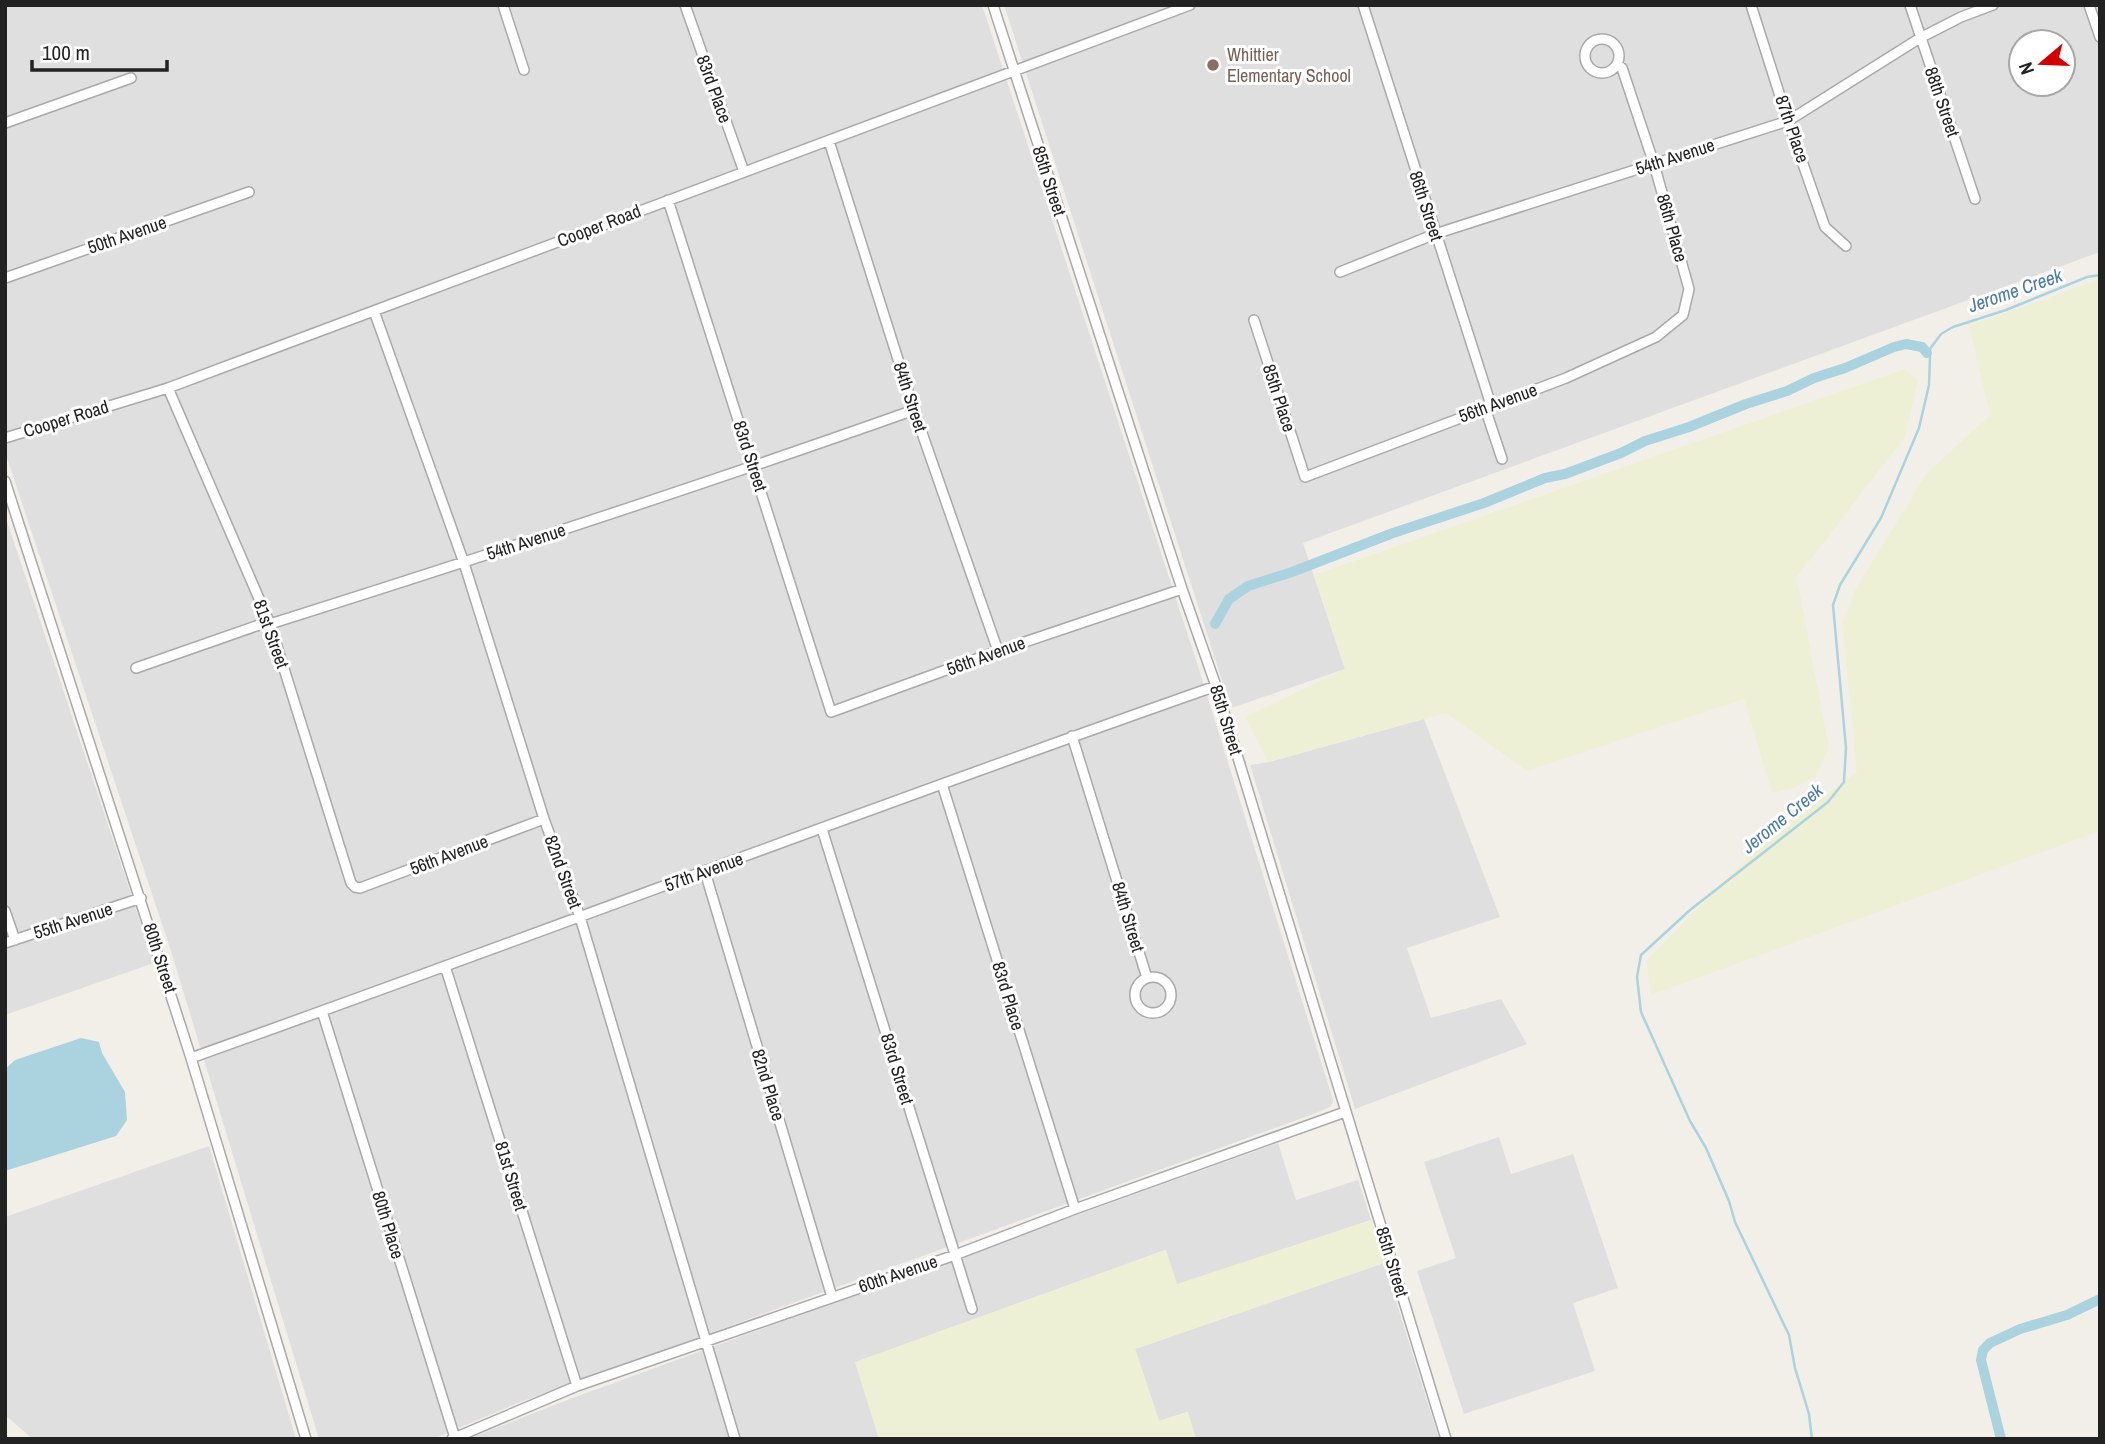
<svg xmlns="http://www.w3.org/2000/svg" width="2105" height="1444" viewBox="0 0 2105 1444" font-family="'Archivo Narrow',sans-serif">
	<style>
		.residential { fill: #e0dfdf; fill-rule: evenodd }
		.farmland { fill: #eef0d5 }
		.water { fill: #aad3df }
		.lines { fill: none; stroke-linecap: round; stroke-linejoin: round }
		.stream { stroke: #aad3df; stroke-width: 2.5 }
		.canal { stroke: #aad3df; stroke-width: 10 }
		.minor-casing { stroke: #a9a9a9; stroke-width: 12 }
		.minor { stroke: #fff; stroke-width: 9 }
		.education-dot { fill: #8d6e63; stroke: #fff; stroke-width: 2.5 }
		.labels { text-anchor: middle; stroke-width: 6; stroke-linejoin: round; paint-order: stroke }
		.education-label { font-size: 18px; fill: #785e54; stroke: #fff; text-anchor: start }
		.street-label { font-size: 18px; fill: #222; stroke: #fff }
		.water-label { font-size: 19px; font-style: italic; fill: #4a7aab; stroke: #fff }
	</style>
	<rect width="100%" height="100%" fill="#f2efe9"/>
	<path class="residential" d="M5,5H982L1197,663L1332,1097L1333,1102L1330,1107L1316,1113L515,1404L433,1439H319L171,951L5,452Z
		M1004,5H2100V252L1303,543L1345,669L1231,708ZM2021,42H2063V84H2021Z
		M5,515L154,963L5,1015Z
		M1424,719L1500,917L1407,948L1431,1018L1501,999L1527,1044L1355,1109L1250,765L1269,762Z
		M1499,1137L1511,1174L1573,1154L1618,1288L1573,1303L1595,1371L1464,1414L1417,1271L1456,1258L1424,1162Z
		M1278,1143L1296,1200L1358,1180L1371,1220L1177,1285L1165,1250L856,1362L879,1439H468L570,1399L909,1275Z
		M209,1146L296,1439H33L5,1415V1217Z
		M1384,1263L1439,1439H1196L1187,1412L1159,1421L1135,1349Z"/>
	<path class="farmland" d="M2100,279V831L1651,995L1646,961L1768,837L1857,772L1842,623L1855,590L1926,474L1990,415L1969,326Z
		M1905,369L1918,380L1905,437L1797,577L1829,748L1816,776L1794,788L1772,793L1744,699L1527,771L1446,713L1268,762L1245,717L1345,669L1314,575Z
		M1371,1220L1384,1263L1135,1349L1159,1421L1188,1412L1196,1439H879L855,1362L1166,1250L1177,1284Z"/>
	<path class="water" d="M81,1038L99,1042L102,1053L125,1092L127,1120L116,1136L5,1171V1069L15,1060Z"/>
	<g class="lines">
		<path class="stream" d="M1812,1439L1809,1414L1795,1368L1789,1335L1735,1222L1729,1201L1706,1148L1690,1121L1641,1012L1637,977L1641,955L1690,910L1828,802L1844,782L1846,748L1833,605L1840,585L1881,518L1919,428L1929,385L1930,357L1927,353L1941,334L1953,327L2006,310L2087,277L2100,275"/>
		<path class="canal" d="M1215,624L1229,599L1248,586L1292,572L1393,533L1484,503L1545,478L1565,474L1621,453L1645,441L1689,427L1746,404L1787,391L1814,378L1845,368L1894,347L1906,344L1922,347L1927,353
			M2001,1439L1981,1360L1983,1350L1990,1343L2020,1329L2067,1315L2100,1299"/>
		<defs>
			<path id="minor" d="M503,5L524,70
				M685,5L744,172
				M993,5L1182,589L1216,686L1446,1439
				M1363,5L1491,405
				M1751,5L1788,121L1825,227L1846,246
				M1910,5L1975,199
				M2089,5L2100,37
				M1585 56a17 17 0 1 1 34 0a17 17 0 1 1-34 0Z
				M5,123L131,78
				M829,141L914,410L998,651
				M668,200L831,712L998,651L1182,589
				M1340,272L1435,234L1788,121L1920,38L1961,17L1993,5
				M5,278L249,192
				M374,311L464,563L544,819L580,917L735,1439
				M1254,320L1305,477L1566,378L1656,337L1683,315L1689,289L1654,164L1622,68L1617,64
				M168,388L270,624L351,883L355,887L360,888L544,819
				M1485,408L1502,459
				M5,438L168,388L1190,5
				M5,481L191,1058L306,1439
				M136,668L259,625L270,624C485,556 700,486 914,410
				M1072,736L1147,978
				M942,784L1075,1209
				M822,829L972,1309
				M705,872L832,1297
				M5,911L15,940
				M5,943L141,898
				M445,966L577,1386
				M1135 995a18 18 0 1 1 36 0a18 18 0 1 1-36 0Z
				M322,1011L455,1438
				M191,1058C534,936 873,806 1216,686
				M452,1439L577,1386L955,1255L1075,1209L1345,1112"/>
		</defs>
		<use href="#minor" class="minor-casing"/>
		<use href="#minor" class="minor"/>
	</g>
	<circle class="education-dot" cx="1213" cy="65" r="7"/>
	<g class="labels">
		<g class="education-label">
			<text x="1227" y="61">Whittier<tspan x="1227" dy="21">Elementary School</tspan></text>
		</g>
		<g class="street-label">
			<text transform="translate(714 89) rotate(70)" y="6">83rd Place</text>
			<text transform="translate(1942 102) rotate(71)" y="6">88th Street</text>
			<text transform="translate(1792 129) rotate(71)" y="6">87th Place</text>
			<text transform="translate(1675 157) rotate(-18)" y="6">54th Avenue</text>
			<text transform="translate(1049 181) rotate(72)" y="6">85th Street</text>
			<text transform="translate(1426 206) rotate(72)" y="6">86th Street</text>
			<text transform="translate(599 226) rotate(-21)" y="6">Cooper Road</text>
			<text transform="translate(1672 228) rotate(74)" y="6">86th Place</text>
			<text transform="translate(127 235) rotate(-19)" y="6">50th Avenue</text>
			<text transform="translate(910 397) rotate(72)" y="6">84th Street</text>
			<text transform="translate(1279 398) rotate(72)" y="6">85th Place</text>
			<text transform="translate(1498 403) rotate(-20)" y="6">56th Avenue</text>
			<text transform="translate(66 419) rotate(-17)" y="6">Cooper Road</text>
			<text transform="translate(750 456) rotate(72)" y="6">83rd Street</text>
			<text transform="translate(526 542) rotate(-18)" y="6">54th Avenue</text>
			<text transform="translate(271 634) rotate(70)" y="6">81st Street</text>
			<text transform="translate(986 656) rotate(-20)" y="6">56th Avenue</text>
			<text transform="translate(1226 720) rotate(73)" y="6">85th Street</text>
			<text transform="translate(449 855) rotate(-21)" y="6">56th Avenue</text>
			<text transform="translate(563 872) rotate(70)" y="6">82nd Street</text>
			<text transform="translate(704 872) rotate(-20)" y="6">57th Avenue</text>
			<text transform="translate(1128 917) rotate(73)" y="6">84th Street</text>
			<text transform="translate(73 921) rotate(-18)" y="6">55th Avenue</text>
			<text transform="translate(160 958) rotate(72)" y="6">80th Street</text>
			<text transform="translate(1008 996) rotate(73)" y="6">83rd Place</text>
			<text transform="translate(897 1069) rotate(73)" y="6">83rd Street</text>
			<text transform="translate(768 1085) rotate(73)" y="6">82nd Place</text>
			<text transform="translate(511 1176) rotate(73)" y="6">81st Street</text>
			<text transform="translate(388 1225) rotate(73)" y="6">80th Place</text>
			<text transform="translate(1392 1262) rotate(73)" y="6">85th Street</text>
			<text transform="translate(898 1274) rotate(-19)" y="6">60th Avenue</text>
		</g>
		<g class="water-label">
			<text transform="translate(2015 290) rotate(-19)" y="7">Jerome Creek</text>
			<text transform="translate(1782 818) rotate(-39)" y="7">Jerome Creek</text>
		</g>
	</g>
	<rect width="2105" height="1444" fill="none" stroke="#222222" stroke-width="14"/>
	<g transform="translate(2042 63) rotate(251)"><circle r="33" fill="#ffffff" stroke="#a7a7a7" stroke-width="2"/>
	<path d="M0-5L12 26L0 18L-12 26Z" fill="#d40000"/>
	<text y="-10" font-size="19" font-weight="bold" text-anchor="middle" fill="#222222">N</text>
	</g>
	<path d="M32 60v10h135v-10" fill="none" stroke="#222222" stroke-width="3.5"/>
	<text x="42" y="60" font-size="21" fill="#222222" stroke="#ffffff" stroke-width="5" paint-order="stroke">100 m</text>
</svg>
